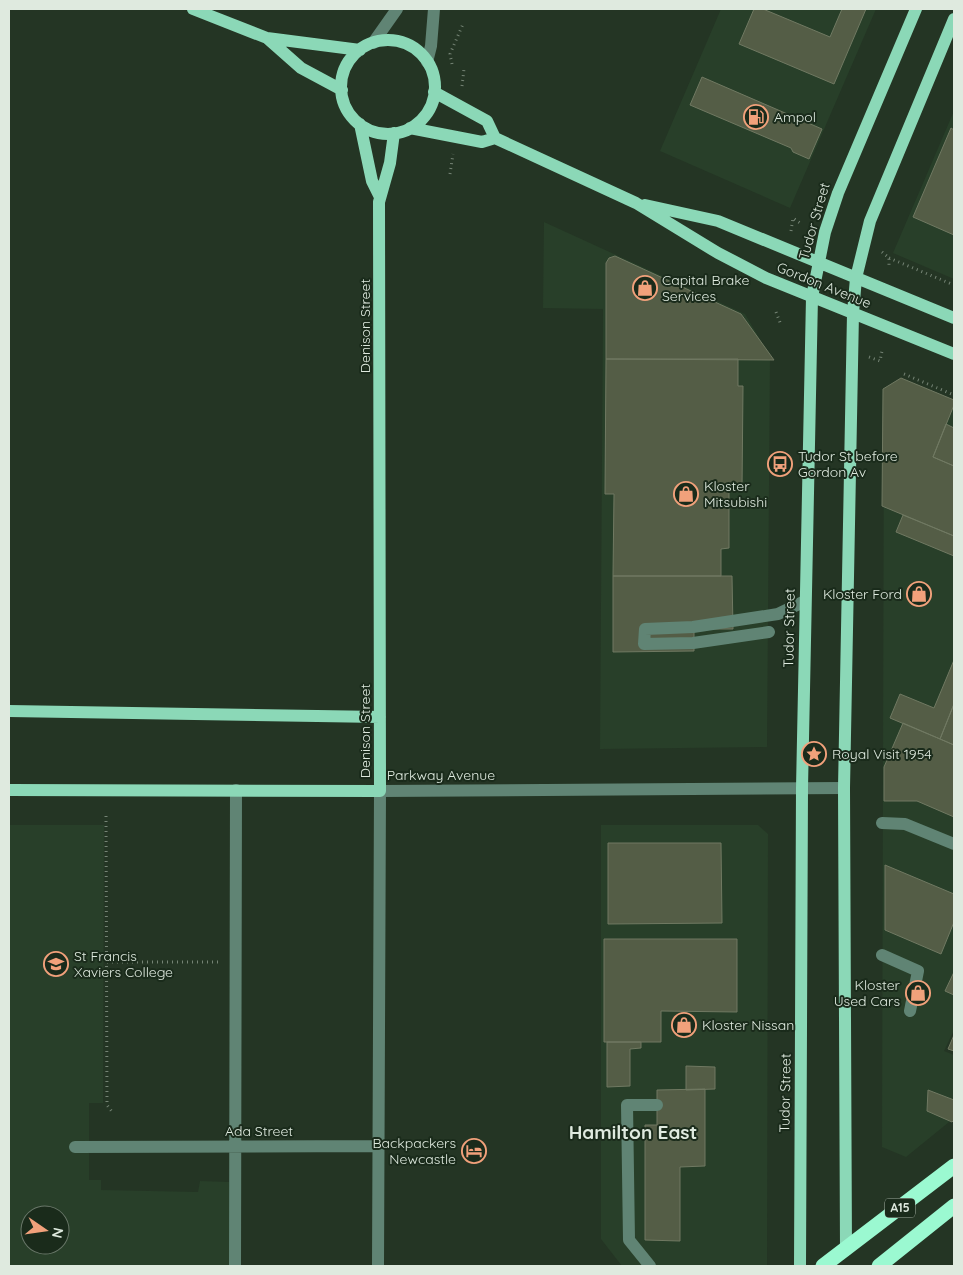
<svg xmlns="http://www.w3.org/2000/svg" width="963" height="1275" viewBox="0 0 963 1275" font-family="Quicksand,sans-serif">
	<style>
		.built { fill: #283f29; fill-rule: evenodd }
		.building { fill: #545d46; stroke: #707962 }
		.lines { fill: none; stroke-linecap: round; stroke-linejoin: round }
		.path { stroke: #758475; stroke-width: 3; stroke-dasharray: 1 4; stroke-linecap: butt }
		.minor { stroke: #608474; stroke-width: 12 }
		.major { stroke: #8bd8b7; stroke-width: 12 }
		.highway { stroke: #9bf9d1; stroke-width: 15 }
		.labels { text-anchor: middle; stroke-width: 4; stroke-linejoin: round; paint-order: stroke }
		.shield { fill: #1a2b1b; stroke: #a4b1a4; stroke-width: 1 }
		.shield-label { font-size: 12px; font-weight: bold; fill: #dfeadf }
		.poi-label { font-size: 14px; fill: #dfeadf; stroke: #1a2b1b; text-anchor: start }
		.street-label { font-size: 14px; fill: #dfeadf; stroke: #1a2b1b }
		.district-label { font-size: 19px; font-weight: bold; fill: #dfeadf; stroke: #1a2b1b }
	</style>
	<rect width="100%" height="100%" fill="#243524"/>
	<path class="built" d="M721,9H876L790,208L660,151Z
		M954,111V279L893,253Z
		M544,222L745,314L770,356L767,747L600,749L603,309L543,308Z
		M900,379L954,402V1030L944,1051L954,1055V1118L906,1157L882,1147L884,389Z
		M9,825H104L103,1103H89V1180H101V1190L198,1192L200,1181L229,1182V1266H9ZM30,1215H60V1245H30Z
		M601,825H758L768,834L767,1266H622L601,1239Z"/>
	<path class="building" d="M754,9H763L830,37L842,9H866L834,84L739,44Z
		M702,77L822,129L809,159L793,152L791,148L690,105Z
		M951,128L954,130V235L913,217Z
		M615,256L741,314L774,360L606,359V263L609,258Z
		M606,359H738V386H743L742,489H729V548L721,549V576H613L614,494H605Z
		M901,378L954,400V405L933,457L954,466V536L882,506L883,389Z
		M946,424L954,428V466L933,457Z
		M903,515L954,536V556L896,532Z
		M613,576H732L733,629H694V651L613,652Z
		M954,660V704L940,739L890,718L900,694L934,708Z
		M954,704V745L940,739Z
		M903,723L954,745V817L917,801H884V767Z
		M608,843H721L722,923L608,924Z
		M885,865L954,894V922L941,954L885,930Z
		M604,939H737V1012L661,1011V1042H604Z
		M954,972V995L945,991Z
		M954,1035V1051L948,1049Z
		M607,1042H641V1048L630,1049V1086L607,1087Z
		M686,1066L715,1067V1089L686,1090Z
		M705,1089V1166L680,1167V1241L645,1240V1125H657V1090Z
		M928,1090L954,1100V1120L952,1122L927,1111Z"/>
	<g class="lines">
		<path class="path" d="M452,64L450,54L463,24
			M462,86L464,69
			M450,174L453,154
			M791,231L793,218L800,223
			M882,252L889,258V265
			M889,258L954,285
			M776,312L781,325
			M869,357L880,361L882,351
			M904,374L954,395
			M106,816L107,1105L113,1113
			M107,962H218"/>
		<path class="minor" d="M373,43L397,9
			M427,62L431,46L434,9
			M769,632L693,643L644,644L645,629L693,627L778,614L805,601
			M882,823L905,824L954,844
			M882,955L918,971L910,1011
			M75,1147L379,1146
			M235,1266L236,790
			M378,1266L380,791L844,788
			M650,1266L629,1240L627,1105H657"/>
		<path class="major" d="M193,9L267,38L360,50
			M267,38L301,68L342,90
			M341 87a47 47 0 1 1 94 0a47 47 0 1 1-94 0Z
			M434,92L487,121L495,138
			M360,124L372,181L379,195
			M410,128L482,142L495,138L636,203L718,253L766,278L954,354
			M645,205L718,221L954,318
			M9,711L380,717
			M9,790L380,791L379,202L390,163L394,133
			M846,1250L844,788L853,313L856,278L870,221L954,19
			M800,1266L802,788L812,297L825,232L838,193L916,9"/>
		<path class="highway" d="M823,1266L954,1166
			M879,1266L954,1206"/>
	</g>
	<defs>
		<symbol id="fuel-ring" viewBox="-11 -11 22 22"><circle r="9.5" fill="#1a2b1b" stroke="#f1a17b" stroke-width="1.5"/><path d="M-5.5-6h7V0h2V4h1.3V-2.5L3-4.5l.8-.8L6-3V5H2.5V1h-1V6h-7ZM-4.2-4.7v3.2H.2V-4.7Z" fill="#f1a17b"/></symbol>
		<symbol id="shop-ring" viewBox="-11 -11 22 22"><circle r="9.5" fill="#1a2b1b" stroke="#f1a17b" stroke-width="1.5"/><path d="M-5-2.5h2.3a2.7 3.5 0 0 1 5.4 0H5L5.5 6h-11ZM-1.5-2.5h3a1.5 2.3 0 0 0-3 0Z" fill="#f1a17b"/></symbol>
		<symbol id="bus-ring" viewBox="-11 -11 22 22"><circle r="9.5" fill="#1a2b1b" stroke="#f1a17b" stroke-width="1.5"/><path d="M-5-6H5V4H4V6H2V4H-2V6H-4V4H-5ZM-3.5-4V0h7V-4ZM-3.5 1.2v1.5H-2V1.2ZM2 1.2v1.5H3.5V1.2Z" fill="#f1a17b"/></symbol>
		<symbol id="sight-ring" viewBox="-11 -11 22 22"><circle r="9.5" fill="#1a2b1b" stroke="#f1a17b" stroke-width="1.5"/><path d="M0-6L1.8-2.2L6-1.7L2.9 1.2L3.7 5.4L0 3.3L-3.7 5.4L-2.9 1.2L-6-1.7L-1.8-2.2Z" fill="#f1a17b"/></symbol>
		<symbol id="school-ring" viewBox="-11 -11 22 22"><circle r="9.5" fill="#1a2b1b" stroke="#f1a17b" stroke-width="1.5"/><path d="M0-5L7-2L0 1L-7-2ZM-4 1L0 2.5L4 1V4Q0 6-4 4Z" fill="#f1a17b"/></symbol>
		<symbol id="hotel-ring" viewBox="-11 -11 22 22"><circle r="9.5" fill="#1a2b1b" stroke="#f1a17b" stroke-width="1.5"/><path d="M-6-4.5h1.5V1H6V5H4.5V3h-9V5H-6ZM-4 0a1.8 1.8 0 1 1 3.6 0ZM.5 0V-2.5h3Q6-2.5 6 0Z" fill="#f1a17b"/></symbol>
	</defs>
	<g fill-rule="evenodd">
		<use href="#fuel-ring" x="742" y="103" width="28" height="28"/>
		<use href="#shop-ring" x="631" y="274" width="28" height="28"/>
		<use href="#bus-ring" x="766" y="450" width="28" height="28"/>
		<use href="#shop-ring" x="672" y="480" width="28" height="28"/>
		<use href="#shop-ring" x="905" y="580" width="28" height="28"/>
		<use href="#sight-ring" x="800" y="740" width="28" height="28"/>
		<use href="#school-ring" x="42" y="950" width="28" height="28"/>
		<use href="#shop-ring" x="904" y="979" width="28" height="28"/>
		<use href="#shop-ring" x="670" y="1011" width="28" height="28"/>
		<use href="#hotel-ring" x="460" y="1137" width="28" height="28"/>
	</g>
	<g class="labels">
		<rect class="shield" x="885" y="1198.5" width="30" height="19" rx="4"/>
		<g class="shield-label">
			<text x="900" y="1212">A15</text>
		</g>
		<g class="poi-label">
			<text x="774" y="122">Ampol</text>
			<text x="662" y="285">Capital Brake<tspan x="662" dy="16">Services</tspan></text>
			<text x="798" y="461">Tudor St before<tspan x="798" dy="16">Gordon Av</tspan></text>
			<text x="704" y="491">Kloster<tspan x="704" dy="16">Mitsubishi</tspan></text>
			<text x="902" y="599" text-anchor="end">Kloster Ford</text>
			<text x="832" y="759">Royal Visit 1954</text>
			<text x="74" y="961">St Francis<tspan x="74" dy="16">Xaviers College</tspan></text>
			<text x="900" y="990" text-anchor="end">Kloster<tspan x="900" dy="16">Used Cars</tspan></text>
			<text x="702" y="1030">Kloster Nissan</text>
			<text x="456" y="1148" text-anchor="end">Backpackers<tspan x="456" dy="16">Newcastle</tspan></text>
		</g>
		<g class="street-label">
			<text transform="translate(814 221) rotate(-74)" y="5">Tudor Street</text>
			<text transform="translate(824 285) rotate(22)" y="5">Gordon Avenue</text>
			<text transform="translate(365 326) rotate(-90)" y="5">Denison Street</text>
			<text transform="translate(789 628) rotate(-89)" y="5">Tudor Street</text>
			<text transform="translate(365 731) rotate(-90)" y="5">Denison Street</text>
			<text x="441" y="780">Parkway Avenue</text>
			<text transform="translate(785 1093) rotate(-89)" y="5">Tudor Street</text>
			<text x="259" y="1136">Ada Street</text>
		</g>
		<g class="district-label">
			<text x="633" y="1139">Hamilton East</text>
		</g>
	</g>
	<rect width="963" height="1275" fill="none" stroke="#dfeadf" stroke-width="20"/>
	<g transform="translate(45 1230) rotate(103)"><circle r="24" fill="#1a2b1b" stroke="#697769"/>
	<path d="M0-4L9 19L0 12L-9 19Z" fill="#f1a17b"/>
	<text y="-8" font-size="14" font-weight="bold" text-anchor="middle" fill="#dfeadf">N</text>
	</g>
</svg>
